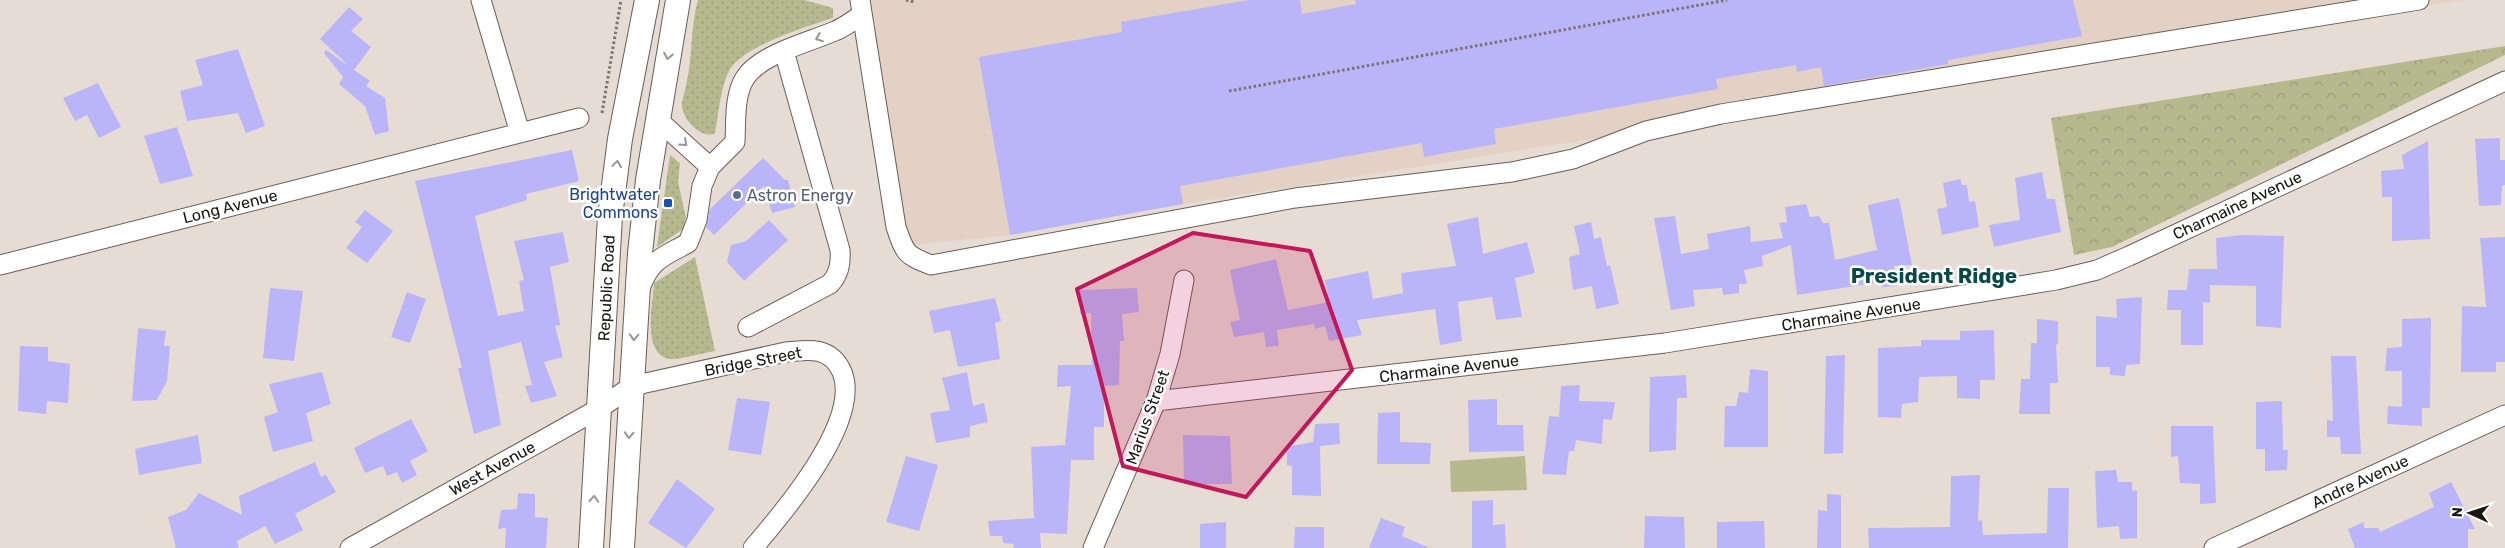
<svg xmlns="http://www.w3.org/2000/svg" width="2505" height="548" viewBox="0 0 2505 548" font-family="Rubik,sans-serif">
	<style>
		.built { fill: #e2d1c4 }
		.grass { fill: url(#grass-dots) }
		.forest { fill: url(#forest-crowns) }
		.pitch { fill: #b6b88e }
		.building { fill: #bab5f8 }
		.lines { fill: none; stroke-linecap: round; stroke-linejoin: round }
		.minor-casing { stroke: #685f58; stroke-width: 21 }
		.major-casing { stroke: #685f58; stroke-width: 26 }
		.path { stroke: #7a736e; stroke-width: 3; stroke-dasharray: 2.5 2.5; stroke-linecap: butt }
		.minor { stroke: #fff; stroke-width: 19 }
		.major { stroke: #fff; stroke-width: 24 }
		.oneway { stroke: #989695 }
		.marked { fill: #c2185b; fill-opacity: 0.2; stroke: #c2185b; stroke-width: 4; stroke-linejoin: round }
		.service-dot { fill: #5c6f8a; stroke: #fff; stroke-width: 2 }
		.transit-dot { fill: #1a4fb4; stroke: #fff; stroke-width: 2 }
		.labels { text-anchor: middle; stroke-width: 5; stroke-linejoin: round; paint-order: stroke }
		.transit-label { font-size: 16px; fill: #164399; stroke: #fff; text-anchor: end }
		.service-label { font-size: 16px; fill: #4e5e75; stroke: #fff; text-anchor: start }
		.street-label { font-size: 16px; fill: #191613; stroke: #fff }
		.district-label { font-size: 21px; font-weight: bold; fill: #094a49; stroke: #fff }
	</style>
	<defs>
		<pattern id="grass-dots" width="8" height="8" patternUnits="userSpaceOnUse" patternTransform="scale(1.25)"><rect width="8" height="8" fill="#b6b88e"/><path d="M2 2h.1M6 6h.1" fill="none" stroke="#9c9d7a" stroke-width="1.8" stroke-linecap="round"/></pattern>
		<pattern id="forest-crowns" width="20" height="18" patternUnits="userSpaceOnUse" patternTransform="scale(1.25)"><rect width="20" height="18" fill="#b6b88e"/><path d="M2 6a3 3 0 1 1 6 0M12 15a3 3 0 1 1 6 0" fill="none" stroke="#9c9d7a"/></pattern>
	</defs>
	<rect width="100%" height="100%" fill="#e7dcd4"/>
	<path class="built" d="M856,0H2464L1183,204L1010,235L895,247Z"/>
	<path class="grass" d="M698,0H804L833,8V18C808,26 744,46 730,69C720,87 719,113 715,133C702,140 685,121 682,108C681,102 685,92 686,85C693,58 690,27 698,0Z
		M670,155L680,163L678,182L686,218L683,229L657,247Z
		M695,257L715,351C702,353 687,358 674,359C640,360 653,302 654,283Z"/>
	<path class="forest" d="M2505,46V55L2112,247L2074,255L2051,118Z"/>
	<path class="pitch" d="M1525,456L1527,490L1451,492L1450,461Z"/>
	<path class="building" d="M1249,0H1300L1302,14L1356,4L1355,0H2073L2082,36L1948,60V64L1824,86L1821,67L1797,72L1796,65L1716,79L1718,89L1494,129L1496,144L1424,157L1422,143L1180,186L1183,204L1010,235L979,57L1122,32L1121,22Z
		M349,7L363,19L351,31L371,47L354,70L370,81L366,86L385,98L389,131L375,135L365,106L339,84L343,77L324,53L326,50L349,66L320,39Z
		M238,49L265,126L246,133L238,113L187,121L180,91L203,85L195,60Z
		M98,83L121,127L99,138L87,115L75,121L63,98Z
		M177,127L193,176L160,184L144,136Z
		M2500,138V160H2505V185L2502,186L2501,205L2479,206L2475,139Z
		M2428,141L2430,239L2392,241V197H2382L2381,171L2404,169L2402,155Z
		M572,150L579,181L526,194L527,200L475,216L498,316L524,311L519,281L524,280L514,241L563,232L569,262L550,267L560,325L555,326L563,357L544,362L557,396L531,403L525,386L532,385L521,342L488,351L501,425L474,434L458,368H462L415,181Z
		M763,158L785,180H788L795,207L772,213L764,186L714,235L706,227L710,209Z
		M2042,172L2047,199H2055L2061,232L1994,247L1989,225L2020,220L2015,178Z
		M1960,179L1962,185H1967L1969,202L1975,201L1979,227L1942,235L1937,209L1947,207L1943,183Z
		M1899,198L1912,265L1894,266L1897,286L1882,287L1881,282L1797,295L1791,245L1762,256L1763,266L1744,270L1747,284H1739V293L1723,295L1722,288L1693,290L1695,306L1671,310L1654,218L1675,216L1681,254L1709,249L1707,234L1750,226L1751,242L1783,238L1779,223L1787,222L1785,207L1806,204L1810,217L1819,216L1823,223H1829L1835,260L1877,250L1868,205Z
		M365,210L393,231L367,263L346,248L362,227L355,222Z
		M1478,217L1483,254L1527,242L1535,273L1515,278L1522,317L1496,320L1492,297L1458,302L1462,341L1440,345L1435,309L1357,320L1362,335L1329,341L1325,326L1315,329L1314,324L1277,330L1279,346L1266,347L1264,332L1234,337L1230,322L1240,320L1230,270L1276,259L1288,310L1329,302L1325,280L1368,271L1373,299L1403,293L1401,273L1456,266L1447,224Z
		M769,220L788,240L744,281L727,262L731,245L746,241Z
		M1591,222L1594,239L1601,237L1607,266L1610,265L1619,304L1596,309L1592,286L1573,290L1569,257L1580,254L1574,226Z
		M2242,235L2284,236L2281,328L2256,326V286L2210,285V303L2203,302V345H2181V310H2167L2168,290H2187L2189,269H2217L2216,238Z
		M2505,237V362H2496V372H2461L2462,306L2486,307L2480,238Z
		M270,288L303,291L294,361L263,358Z
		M1137,288L1139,312L1122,314L1124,341H1120L1119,385L1104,386V427H1094V460H1071L1067,534L1040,533L1041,548H1013L1014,544L1003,543L1002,536H990L988,521L1034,518L1031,447L1065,445L1071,386L1057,387L1058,365H1092L1091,313L1080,314V290Z
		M407,292L426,299L410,343L391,337Z
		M2142,297L2140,364L2126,365L2125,376L2110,375V367H2096V316L2117,318L2116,299Z
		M995,298L1001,321L995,323L1000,359L958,367L950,330L934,333L929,311Z
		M2431,318L2430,408H2422V426L2387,424L2388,406L2402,407V371H2385L2387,348L2402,347V319Z
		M2037,319L2058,321V345L2056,344L2058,383H2050V414H2019L2021,379H2030L2031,343H2037Z
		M138,328L166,331L164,346H170L167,381L157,400L132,401Z
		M1994,330L1995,380H1980V399L1957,398V376L1919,377L1918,402L1902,404L1901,418L1878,417V348L1921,346V340H1960V331Z
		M20,346L48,347V361L70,364L68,403L47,401L46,414L18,411Z
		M1845,355L1843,453L1824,454L1826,356Z
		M2331,356H2356L2361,454H2341L2340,437H2327V420L2333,421Z
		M1750,369L1768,371V447H1724L1725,406H1736L1739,392L1748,393Z
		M322,372L331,404L306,413L313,441L273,452L264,417L278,412L269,384Z
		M967,372L973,406L984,403L988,422L970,426V437L936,443L930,413L950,410L942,378Z
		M1686,375L1687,398H1677L1676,450L1649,452L1650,377Z
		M1580,385L1579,401L1615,402L1612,420L1603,419L1602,444L1576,440L1574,451H1569L1566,475L1542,474L1549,416L1559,417L1561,386Z
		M737,398L770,402L761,455L728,450Z
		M1497,399V425H1523L1524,451L1469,452L1468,400Z
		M2282,401L2283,450H2288L2287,470L2265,471V449H2256V402Z
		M1400,412V442L1431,443L1430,464H1377L1378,413Z
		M411,419L428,451L410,461L417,475L402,483L397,472L387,476L383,466L365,473L354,448Z
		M1339,423L1340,444L1320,446L1321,496L1292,495V466L1287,465V447L1313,442L1315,424Z
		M2171,426H2213L2216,503L2200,504V484L2180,483L2178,456L2171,457Z
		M198,435L202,463L139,475L135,449Z
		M1183,435L1230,436L1232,484H1184Z
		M906,456L938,465L919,531L886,522Z
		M315,462L321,477L326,475L336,492L295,514L303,530L275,544L265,526L237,541L239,548H176L168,517L186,510L199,493L242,515L239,496Z
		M2116,470L2118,482H2132V490L2137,491V538L2120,539L2119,526L2097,528L2095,471Z
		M1980,475L1978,521L1982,520L1983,535L2047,533L2048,488H2069L2068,548H1869L1868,528L1950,527L1951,476Z
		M677,479L715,509L686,548L648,523Z
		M2451,482L2475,529H2468V548H2355L2348,529L2364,522V528H2378L2380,532L2434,507L2429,493Z
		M518,493L535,494V517L548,518L546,548H505L506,528L498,529L501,510L517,509Z
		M1827,494L1841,495V548H1817L1818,510L1827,511Z
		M1493,500V525L1505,524L1506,548H1472V501Z
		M1645,516L1684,517L1685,548H1644Z
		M1381,518L1405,527L1402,536L1430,548H1369Z
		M1764,521L1765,548H1717V522Z
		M1226,522V548H1200V524Z
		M1295,527H1324V548H1294Z"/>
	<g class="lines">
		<defs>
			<path id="minor" d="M481,0L520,133
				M860,0L896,227C905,253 905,255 931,265L1295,198L1512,172L1573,159L1646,131L1721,114L2419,0
				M657,119L710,167
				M0,265L579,118
				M640,289C650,259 663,257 688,243L697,220L702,186L710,167L735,142C736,122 734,95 745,78C760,54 810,42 835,31C845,27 853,20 862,15
				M748,327L830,284C839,274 841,264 840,250L784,51
				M1156,401L1665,343L2056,280L2097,270L2129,256L2505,81
				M350,548L600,408L632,386L786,352C810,349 831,347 842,372C862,421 783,513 753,548
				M1093,548L1156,401L1170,354L1184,280
				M2214,548L2505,415"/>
			<path id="major" d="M591,548L610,216L620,139L647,0
				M622,548L640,253L648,180L678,0"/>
		</defs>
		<use href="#minor" class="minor-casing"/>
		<use href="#major" class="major-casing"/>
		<path class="path" d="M906,0L914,2
			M1229,91L1727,0
			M602,113L621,0"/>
		<use href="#minor" class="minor"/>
		<use href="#major" class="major"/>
	</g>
	<defs><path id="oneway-chevron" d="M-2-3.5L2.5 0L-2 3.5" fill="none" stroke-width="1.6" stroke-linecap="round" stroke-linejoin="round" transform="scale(1.25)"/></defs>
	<g class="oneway">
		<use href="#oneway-chevron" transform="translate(819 38) rotate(159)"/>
		<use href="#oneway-chevron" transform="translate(668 56) rotate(101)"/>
		<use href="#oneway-chevron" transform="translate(684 143) rotate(42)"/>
		<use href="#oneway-chevron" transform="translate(617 164) rotate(-82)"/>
		<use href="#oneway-chevron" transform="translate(634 337) rotate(92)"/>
		<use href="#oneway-chevron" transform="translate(629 435) rotate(93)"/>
		<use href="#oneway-chevron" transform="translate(594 499) rotate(-86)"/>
	</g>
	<path class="marked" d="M1193,233L1310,251L1352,370L1246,497L1123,466L1077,289Z"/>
	<circle class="service-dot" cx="737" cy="195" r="5"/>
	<rect class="transit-dot" x="663" y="198" width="10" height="10" rx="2.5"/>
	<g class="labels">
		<g class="transit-label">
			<text x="658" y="200">Brightwater<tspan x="658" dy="18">Commons</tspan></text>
		</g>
		<g class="service-label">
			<text x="747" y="201">Astron Energy</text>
		</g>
		<g class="street-label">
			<text transform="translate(2237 205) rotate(-25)" y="6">Charmaine Avenue</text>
			<text transform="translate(230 206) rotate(-14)" y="6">Long Avenue</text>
			<text transform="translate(606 288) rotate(-87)" y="6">Republic Road</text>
			<text transform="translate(1851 314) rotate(-9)" y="6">Charmaine Avenue</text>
			<text transform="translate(753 361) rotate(-11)" y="6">Bridge Street</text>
			<text transform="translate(1449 368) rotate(-7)" y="6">Charmaine Avenue</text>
			<text transform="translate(1147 417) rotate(-70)" y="6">Marius Street</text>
			<text transform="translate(492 468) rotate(-29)" y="6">West Avenue</text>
			<text transform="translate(2360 481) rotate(-25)" y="6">Andre Avenue</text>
		</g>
		<g class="district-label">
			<text x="1934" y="283">President Ridge</text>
		</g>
	</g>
	<g transform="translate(2470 513) rotate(273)" stroke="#ffffff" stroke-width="4" paint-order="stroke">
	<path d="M0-4L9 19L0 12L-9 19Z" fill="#191613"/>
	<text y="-8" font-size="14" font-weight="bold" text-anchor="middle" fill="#191613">N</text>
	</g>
</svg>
